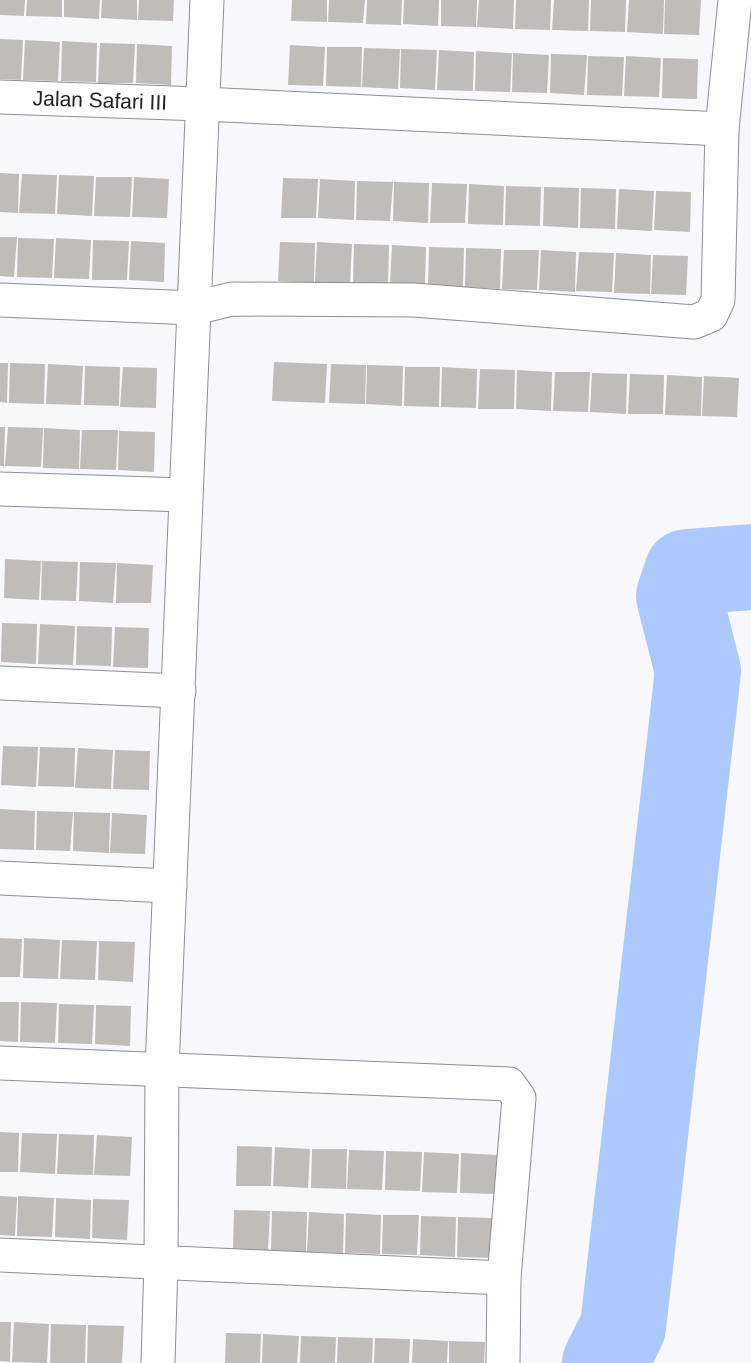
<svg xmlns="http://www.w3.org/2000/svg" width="751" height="1363" viewBox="0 0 751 1363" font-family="Arial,sans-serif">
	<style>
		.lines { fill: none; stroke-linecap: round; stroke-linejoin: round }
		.river { stroke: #acc8fc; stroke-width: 86 }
		.building { fill: #bfbcb9 }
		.minor-casing { stroke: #8e8f92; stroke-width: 35 }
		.minor { stroke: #fff; stroke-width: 33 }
		.labels { text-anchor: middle; stroke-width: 4.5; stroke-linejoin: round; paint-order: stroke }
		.street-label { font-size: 21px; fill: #1f1f21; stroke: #fff }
	</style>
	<rect width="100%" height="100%" fill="#f8f8fc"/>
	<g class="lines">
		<path class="river" d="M605,1363L623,1327L698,671L679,596L687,572L751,567"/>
	</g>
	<path class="building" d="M0,0H25L24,16L0,15Z
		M27,0H62V17L26,16Z
		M64,0H100L99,19L64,17Z
		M102,0H137V20L101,18Z
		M139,0H174L173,21L138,20Z
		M292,0H327V22L291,21Z
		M329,0H365L363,23L328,22Z
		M367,0H402L401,25L366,24Z
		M404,0H439L438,26L403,24Z
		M441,0H477L476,27L441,26Z
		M479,0H514L513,29L477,27Z
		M516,0H551L550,30L515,29Z
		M554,0H589L588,31L552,30Z
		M591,0H626L625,32L590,31Z
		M629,0H664L663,34L627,32Z
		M665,0H701L699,35L664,34Z
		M0,39L23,40L21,80L0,79Z
		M25,40L60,42L58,81L23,80Z
		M62,41L97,43L96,82L61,81Z
		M100,43L135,44L133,83H98Z
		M137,44L172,46L171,85L136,83Z
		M290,45L325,47L323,86L288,85Z
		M327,47H362L361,87L326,86Z
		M364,48L400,49L398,89L362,87Z
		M401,49L437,50L435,90L400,88Z
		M439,50L474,52L473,91L437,90Z
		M476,51L512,53L510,92L475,91Z
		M513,53L549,55L547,93L512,92Z
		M551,54L587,55L584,95L550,93Z
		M588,56L624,57L622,96L587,95Z
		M626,56L661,58L659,97L624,96Z
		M663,58L698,59L697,99L662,98Z
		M0,173L19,174L18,213L0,212Z
		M22,174L57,175L55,214L19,213Z
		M59,175L94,176L92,216L57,214Z
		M96,177H132L130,217L94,216Z
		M134,177L169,179L167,218L132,217Z
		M283,178L318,179L316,218H281Z
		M320,179L355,181L354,220L318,218Z
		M357,181L393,182L390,221L356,220Z
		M394,182L429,183L428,223L393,221Z
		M432,183L467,184L465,223H430Z
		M469,184L504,186L503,225L468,224Z
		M506,186L541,187L540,226L505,225Z
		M544,187L579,188L578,228L543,226Z
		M581,188L616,189L615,229L580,228Z
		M619,189L654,191L652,231L617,229Z
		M656,191L691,192L690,232L654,230Z
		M0,237H17L14,277L0,276Z
		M18,238L54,239L52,278L17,277Z
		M56,238L91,240L89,279L54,278Z
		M93,240L129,241L127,280H92Z
		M131,241L165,243L164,282L129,280Z
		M280,242L315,243L314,283L278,281Z
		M317,242L352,244L350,284L315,282Z
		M354,244L389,245L388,285L353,284Z
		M392,245L426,247L425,286L390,285Z
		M429,247L464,248L463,287L428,286Z
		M466,248L501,249L500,289L465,287Z
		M504,250H539L537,290L502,289Z
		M541,250L576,252L575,292L539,290Z
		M579,252L614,253L612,292L576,291Z
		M616,253L651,255L650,294L614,293Z
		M653,255L688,256L686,295L651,294Z
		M274,362L327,364L325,403L272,401Z
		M0,363H8L7,403L0,402Z
		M10,363L45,364L44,404L9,403Z
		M48,364L83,366L81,405L46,404Z
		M331,364L366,365L365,404L329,403Z
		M367,365L403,366L402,406L366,404Z
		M85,366L120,367L119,406L84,405Z
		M123,367L157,368L156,408L120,407Z
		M405,367H440L439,407L404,406Z
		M442,367L477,369L476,408L441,407Z
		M480,369L515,370L514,409H478Z
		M517,370L552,372L551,411L516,409Z
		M555,372H590L588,412L553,411Z
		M592,373L627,374L626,414L590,412Z
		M630,374L664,375L663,414H628Z
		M667,375L702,377L701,416L665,415Z
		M704,376L739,378L737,417L702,416Z
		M0,427H5L4,466H0Z
		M8,427L43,428L41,467L5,466Z
		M44,428L80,430L79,469L43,468Z
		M82,430H118L116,470L80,469Z
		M119,431L155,432L154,472L118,470Z
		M5,559L41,561L39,600L4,598Z
		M42,561L78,562L76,601L41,600Z
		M80,562L116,563L113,603L79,601Z
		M117,563L153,565L151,603H116Z
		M2,623L37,624L36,664L1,662Z
		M40,624L75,626L73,665L38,664Z
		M77,626L112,627L111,666L76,665Z
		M115,627L149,628L148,668L113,667Z
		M3,746L38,747L36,787L1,785Z
		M40,747L75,748L74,787L38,786Z
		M78,748L113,750L111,789L75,788Z
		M115,750L150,751L149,790L113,789Z
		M0,809L35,811L34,850L0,849Z
		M37,811L73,812L70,851L36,850Z
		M74,812L110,813L109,853L73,851Z
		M112,813L147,815L145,854L110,853Z
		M0,938L22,939L20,977H0Z
		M24,938L60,940L58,979L23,978Z
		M62,940L97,941L95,980L60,979Z
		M99,941L135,942L133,982L98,980Z
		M0,1002H19L18,1042L0,1041Z
		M21,1002L57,1003L55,1043L20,1042Z
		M59,1004L94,1005L92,1044L58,1043Z
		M96,1005L131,1006L130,1046L95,1044Z
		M0,1132L19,1133L18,1172H0Z
		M22,1133L57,1134L55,1174L20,1172Z
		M59,1134L94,1135L93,1175L57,1174Z
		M97,1135L132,1137L130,1176L94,1175Z
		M237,1146L272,1147L271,1186H236Z
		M275,1147L310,1149L308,1188L273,1186Z
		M312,1149H347L346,1189L311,1188Z
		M349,1150L384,1151L382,1190L347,1189Z
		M386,1151L422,1152L420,1191L385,1190Z
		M424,1152L459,1154L457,1193L422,1192Z
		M461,1153L497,1155L495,1194L460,1193Z
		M0,1196L17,1197L15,1236L0,1235Z
		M18,1196L54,1198L52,1237L17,1236Z
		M56,1198L91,1200L90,1239L55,1237Z
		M93,1199L129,1200L127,1240L92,1238Z
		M234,1210L270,1211L268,1250L233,1249Z
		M272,1211L307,1212L306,1252L271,1250Z
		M309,1212L344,1214L343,1253L307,1252Z
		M346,1213L381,1215L380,1254L345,1253Z
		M383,1215H419L417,1255L382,1254Z
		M421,1216L456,1217L455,1257L420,1255Z
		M458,1217L493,1218L492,1258L457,1257Z
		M0,1322H11L10,1362L0,1361Z
		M14,1322L49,1324L47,1363L12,1362Z
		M51,1324L86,1325L85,1363H50Z
		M88,1325L124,1326L122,1363H87Z
		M226,1333L261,1334L260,1363H225Z
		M263,1334L299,1336L297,1363H262Z
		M301,1336L336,1337L335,1363H300Z
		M338,1337L373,1338L372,1363H337Z
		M375,1338L410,1339L409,1363H374Z
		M413,1339L448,1341L447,1363H412Z
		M449,1341L485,1342L484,1363H449Z"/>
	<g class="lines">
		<defs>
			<g id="minor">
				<path id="s1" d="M0,97L202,104L722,129"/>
				<path d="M0,300L195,308L232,299L414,300L694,322L711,315L718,300L722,129L735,0"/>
				<path d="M0,489L185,495"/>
				<path d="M0,683L179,691"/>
				<path d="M0,878L170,886"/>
				<path d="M0,1063L509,1084L519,1098L504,1278L503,1363"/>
				<path d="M0,1255L504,1278"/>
				<path d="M158,1363L161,1262L162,1069L207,0"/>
			</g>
		</defs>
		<use href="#minor" class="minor-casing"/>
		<use href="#minor" class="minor"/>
	</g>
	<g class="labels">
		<g class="street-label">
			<text dy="7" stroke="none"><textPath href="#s1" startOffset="100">Jalan Safari III</textPath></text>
		</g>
	</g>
</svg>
